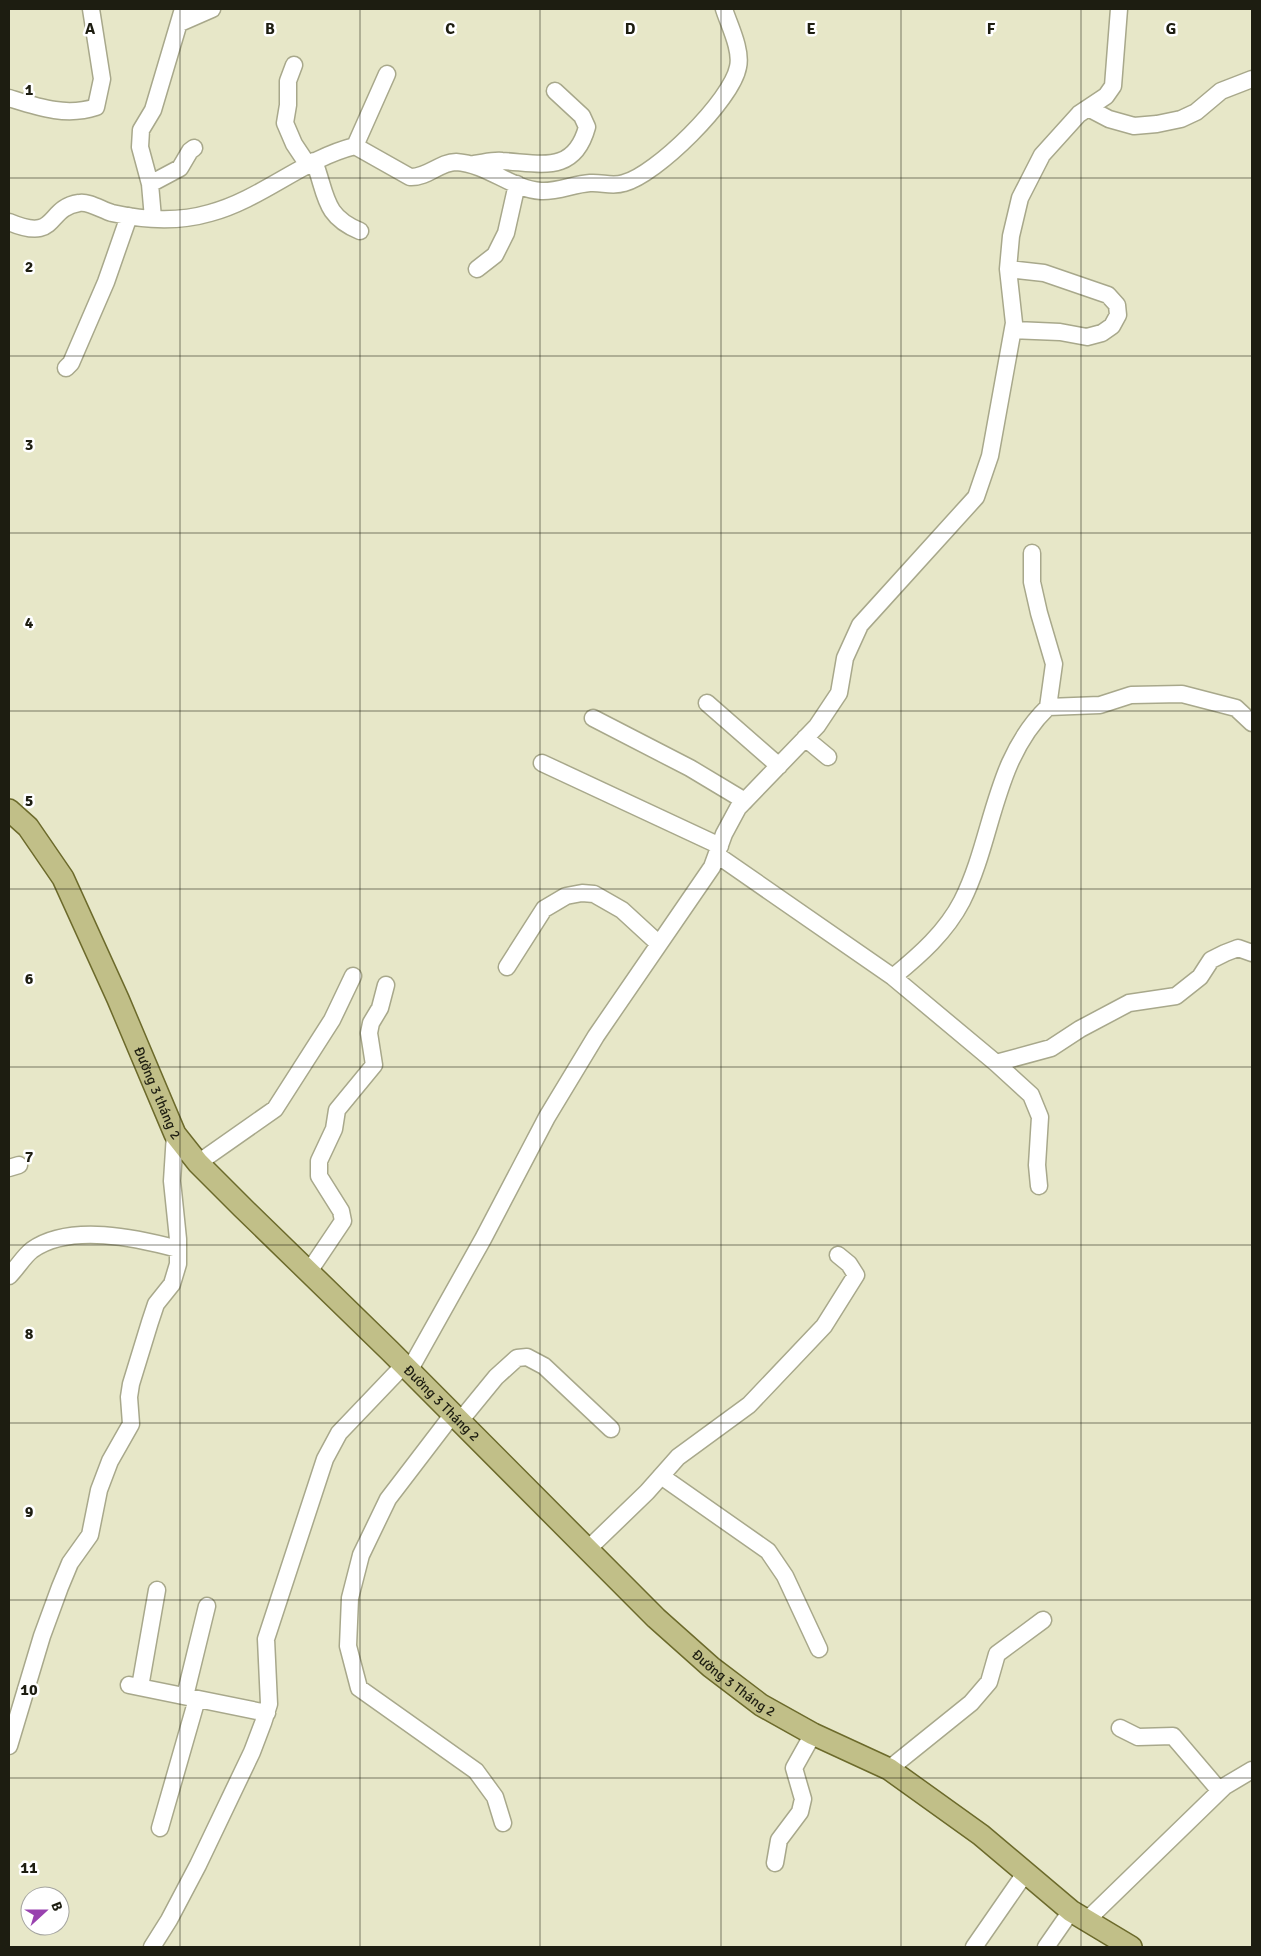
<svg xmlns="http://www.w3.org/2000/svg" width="1261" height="1956" viewBox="0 0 1261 1956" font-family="Signika,sans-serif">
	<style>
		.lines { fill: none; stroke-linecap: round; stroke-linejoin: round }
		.minor-casing { stroke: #a8a88b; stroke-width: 19 }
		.major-casing { stroke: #6c6a2b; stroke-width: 24 }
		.minor { stroke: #fff; stroke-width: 16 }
		.major { stroke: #c1bf88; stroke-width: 21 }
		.grid { fill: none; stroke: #1d1d11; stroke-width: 1; stroke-opacity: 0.55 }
		.labels { text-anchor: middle; stroke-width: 5; stroke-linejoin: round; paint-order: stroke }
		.street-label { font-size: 14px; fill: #1d1d11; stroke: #fff }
		.grid-label { font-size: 16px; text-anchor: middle; font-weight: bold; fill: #1d1d11; stroke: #fff; stroke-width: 5; stroke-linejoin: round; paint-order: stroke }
	</style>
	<rect width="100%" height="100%" fill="#e7e7c8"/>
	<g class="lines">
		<defs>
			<path id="minor" d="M180,23L212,9
				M294,65L288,81V105L285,123L294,144L308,165
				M9,98C38,107 66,117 96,107L102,79L91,9
				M1088,108L1109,119L1134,126L1157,124L1181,119L1196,112L1221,91L1252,79
				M355,146L387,74
				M314,161C327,195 323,216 360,231
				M474,164C483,163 493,160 502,161C540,163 574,175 587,127L582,116L555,91
				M150,184L180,168L190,151L194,148
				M153,218L150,184L140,147L141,130L153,110L183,9
				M9,222C59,243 45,208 79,203C88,201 102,210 112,213C143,220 179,222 210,213C262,199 303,159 355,146L410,177C427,178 440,162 456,162C488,164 511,189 541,191C557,192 574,184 590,183C602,182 612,187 624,183C656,175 732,100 738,67C742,50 729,25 724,9
				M477,269L495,255L506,233L517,184
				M1008,269L1044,273L1108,295L1117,305L1118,315L1112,326L1102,333L1087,337L1060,332L1013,330
				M66,368L71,363L106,282L129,216
				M1032,553V582L1039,613L1054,664L1048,707
				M707,703L779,766
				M593,718L690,768L745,801
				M805,738L828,757
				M542,763L720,846
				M717,855L893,977L996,1063L1031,1095L1040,1117L1037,1165L1039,1186
				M507,967L544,909L566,896L582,893L594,894L622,910L659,944
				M893,977C920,955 946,932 962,901C994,837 993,760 1048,707L1100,705L1131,695L1182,694L1236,708L1252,723
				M996,1063L1051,1048L1080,1029L1129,1003L1176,996L1200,977L1211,960L1225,953L1238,948L1252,953
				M198,1163L275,1109L332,1020L353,976
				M9,1168L19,1165
				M308,1273L343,1221L341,1211L319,1176V1161L334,1129L337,1110L374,1065L369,1033L371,1023L380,1008L386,985
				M9,1276C17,1268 24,1256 32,1250C70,1223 137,1238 178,1249
				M409,1371L483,1239L547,1117L596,1036L712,867L724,834L738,808L817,726L839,693L845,658L860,625L976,497L990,456L1014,323L1008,269L1011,236L1020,198L1042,155L1079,114L1106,96L1113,86L1119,9
				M453,1414L388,1499L361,1555L350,1598L348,1646L359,1688L476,1771L495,1797L503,1823
				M460,1421L496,1377L517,1358L527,1357L544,1366L611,1429
				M661,1476L768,1551L785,1576L819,1649
				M588,1549L647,1492L678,1457L749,1405L824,1326L856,1275L849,1264L838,1255
				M129,1685L267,1713
				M140,1687L157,1590
				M185,1696L207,1606
				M1120,1728L1138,1737L1173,1736L1220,1791
				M9,1746L42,1636L60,1587L70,1563L90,1535L99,1490L110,1461L131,1424L129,1397L131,1384L150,1322L156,1304L172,1284L178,1264V1239L172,1181L175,1134
				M889,1769L971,1703L989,1682L997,1654L1043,1620
				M160,1828L197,1699
				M775,1863L779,1840L800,1812L803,1799L794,1768L813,1734
				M1087,1920L1225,1786L1252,1770
				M152,1947L169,1920L198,1865L252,1752L263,1723L269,1704L266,1639L325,1459L339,1433L403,1366
				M974,1947L1026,1872
				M1046,1947L1071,1911"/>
			<g id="major">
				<path id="s1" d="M9,810L28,827L63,878L118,999L175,1134L198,1163L242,1207L390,1351L656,1618L711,1667L761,1705L813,1734L889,1769L981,1835L1071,1911L1131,1947"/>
			</g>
		</defs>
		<use href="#minor" class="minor-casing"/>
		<use href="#major" class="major-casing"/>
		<use href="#minor" class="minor"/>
		<use href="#major" class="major"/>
	</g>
	<path class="grid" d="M180,9V1947M360,9V1947M540,9V1947M721,9V1947M901,9V1947M1081,9V1947M9,178H1252M9,356H1252M9,533H1252M9,711H1252M9,889H1252M9,1067H1252M9,1245H1252M9,1423H1252M9,1600H1252M9,1778H1252"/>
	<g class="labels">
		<g class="street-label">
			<text dy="5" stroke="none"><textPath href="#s1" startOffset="322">Đường 3 tháng 2</textPath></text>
			<text dy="5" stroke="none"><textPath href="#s1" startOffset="746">Đường 3 Tháng 2</textPath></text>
			<text dy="5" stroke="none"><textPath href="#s1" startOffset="1151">Đường 3 Tháng 2</textPath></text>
		</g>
	</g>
	<g class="grid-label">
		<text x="90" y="34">A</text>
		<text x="270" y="34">B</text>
		<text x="450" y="34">C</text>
		<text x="630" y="34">D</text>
		<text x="811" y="34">E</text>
		<text x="991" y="34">F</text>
		<text x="1171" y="34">G</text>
		<text x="29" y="95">1</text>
		<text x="29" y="272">2</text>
		<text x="29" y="450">3</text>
		<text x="29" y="628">4</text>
		<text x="29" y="806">5</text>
		<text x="29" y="984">6</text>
		<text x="29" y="1162">7</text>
		<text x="29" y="1339">8</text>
		<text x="29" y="1517">9</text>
		<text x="29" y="1695">10</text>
		<text x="29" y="1873">11</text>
	</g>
	<rect width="1261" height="1956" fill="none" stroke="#1d1d11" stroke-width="20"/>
	<g transform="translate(45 1911) rotate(69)"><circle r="24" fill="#ffffff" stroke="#a5a5a0"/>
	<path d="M0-4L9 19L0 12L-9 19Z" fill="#9942af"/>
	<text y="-8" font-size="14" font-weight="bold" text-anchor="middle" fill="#1d1d11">B</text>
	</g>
</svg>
